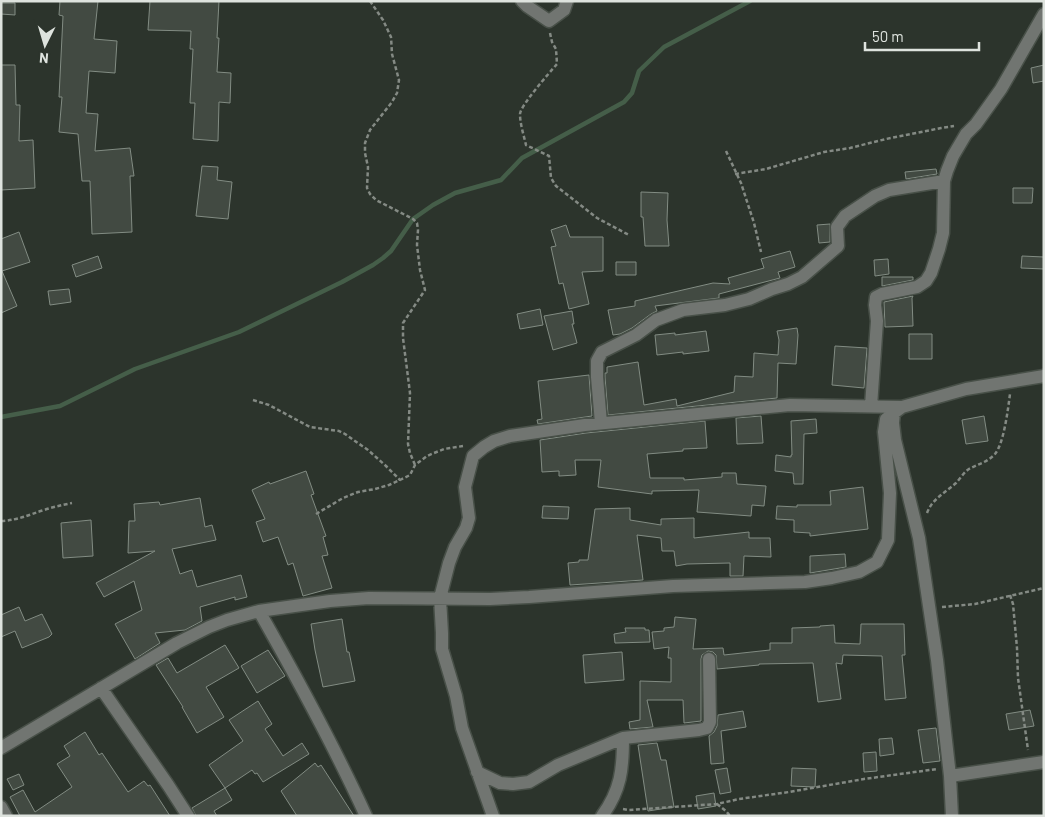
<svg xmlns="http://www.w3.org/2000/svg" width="1045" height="817" viewBox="0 0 1045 817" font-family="Barlow,sans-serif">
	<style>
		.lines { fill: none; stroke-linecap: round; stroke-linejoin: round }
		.stream { stroke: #455e49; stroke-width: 4.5 }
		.building { fill: #424a42; stroke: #828c83 }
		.minor-casing { stroke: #485048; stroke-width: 15 }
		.path { stroke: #848a84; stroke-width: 2.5; stroke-dasharray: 4 2.5; stroke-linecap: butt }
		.minor { stroke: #717571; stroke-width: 12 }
	</style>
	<rect width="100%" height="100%" fill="#2c342c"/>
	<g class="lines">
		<path class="stream" d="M1,417L60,406L135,369L239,332L342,282L373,265L383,258L391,251L413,219L433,205L455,193L501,180L522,158L624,102L632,93L639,71L664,47L750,1"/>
	</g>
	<path class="building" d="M60,1H98L94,39L117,41L115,73L89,71L86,113L98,114L95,151L130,148L134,176H130L132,232L92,234L90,181H82L78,134L59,132L62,97H59L63,16L59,15Z
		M150,1H219L217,38H219L217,72L231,73L230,103L219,102L218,141L193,139L195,103H190L193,49H190L191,31L148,30Z
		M1,3H15V15L1,14Z
		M1,65H15L16,105H20L19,141L33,140L35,188L1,190Z
		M1044,65V81L1033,83L1031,68Z
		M202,166L218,167L217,180L232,182L228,219L196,216Z
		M936,169L937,174L906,179L905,172Z
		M1013,188H1033L1032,203H1013Z
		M641,192L668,193L667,220L669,246H645L643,217H641Z
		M830,224V242L819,243L817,225Z
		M566,225L570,237H603V271L582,272L589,304L569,309L563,283L559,284L551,247L556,246L551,230Z
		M19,232L30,262L2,271L17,306L1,313V239Z
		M790,251L795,267L778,272L780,278L719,294V298L655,306L657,311L651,314L632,328L620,334L613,335L608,310L635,306V301L713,283L730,284L728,278L764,268L761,259Z
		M98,256L102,268L76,277L72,265Z
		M1022,256L1044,257V269L1021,268Z
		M888,259L889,274L875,276L874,260Z
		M616,262H636V275H616Z
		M882,277H913V280L882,286Z
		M69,289L71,302L50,305L48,291Z
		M913,296L912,298L913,326L885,327L884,302Z
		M540,309L543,325L520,329L517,314Z
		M572,311L574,324H572L577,343L553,350L544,316Z
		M797,328L798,335L796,364L778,363L777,398L608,415L605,377V373H607V367L638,362L644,405L676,399L677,406L734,392L735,376L753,377L754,353L778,355L779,340L777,331Z
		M706,331L709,351L683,354V352L657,355L655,335L675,333V335Z
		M909,334H932V359H909Z
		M835,346L867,348L864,388L832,385Z
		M589,375L592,416L538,424L537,420L542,419L538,381Z
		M761,416L763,443L737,444L736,418Z
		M984,416L988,441L966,444L962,420Z
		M816,419L817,433L804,434L803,484H794L793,473L775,471L776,455L791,457V455H792L791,421Z
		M705,421L707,448L683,449V451L647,454L650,478H684V480L722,477V473H736L737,484L766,486L764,506L752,505L751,516L697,512L699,490L652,491V494L598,487L601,460H575L576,475L559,476V471L542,472L540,440L586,433Z
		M306,471L314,494L311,495L326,536L323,537L328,555L322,556L332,588L303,596L293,563L288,565L278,537L263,542L256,522L265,519L252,490L269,482L270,484Z
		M863,487L868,529L810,536V533L794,532V520L776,519L777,506L797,507V505H831L830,491Z
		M200,498L205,527L212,525L216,540L172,549L180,574L192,570L197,587L241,575L247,597L235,600V597L200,607L202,621L185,630L155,633L160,643L135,659L115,624L142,610L134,581L104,597L96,583L155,551L128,553L129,521H135L134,504L159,502L160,505Z
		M543,506L569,507L568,519L542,518Z
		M630,508V520L661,525V519L694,518V538L749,532V538H770L771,557L744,556L743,576H730V563L687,564L676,566L674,551H662L661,538L637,535L643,580L570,585L568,563L579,562V560H588L595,509Z
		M91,520L93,556L63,558L61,523Z
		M845,554L846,567L810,573V556Z
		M19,607L25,621L42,614L52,634L49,637L22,648L15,631L1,637V615Z
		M675,617L696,619L693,649L723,648L724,655L770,650V643H792V628L820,627V626L834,625L835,643L860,644L861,624H904L905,655H902L906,698L885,700L882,656L843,655L842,664L836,663L841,699L818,702L813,663L759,664V665L717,669L716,655L713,652L708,651L702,655L701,659V721L684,723L683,700H647L653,727L630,729L629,722L640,720V681L671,682V658H668L669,647L654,649L652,632L664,631V628L674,627Z
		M342,619L347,652H349L355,681L323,687L315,650L311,624Z
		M625,628H645V630H649L650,642L615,643L614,634L626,632Z
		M225,645L239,668L206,687L224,717L197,733L182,707H183L156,665L168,658L177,673Z
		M268,650L285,676L257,693L241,666Z
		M622,652L624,680L585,683L583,655Z
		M258,701L272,724L265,729L283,756L302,743L309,754L263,782L257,773L255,774L252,770L225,788L209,765L243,741L229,720Z
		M1030,710L1034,726L1009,730L1006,714Z
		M743,711L746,727L721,731L724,763L711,764L709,736L714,732L717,726L718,715Z
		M936,728L940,761L923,763L918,730Z
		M85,732L99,755L102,753L128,792L144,781L148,786L150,785L170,816H20L10,797L23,790L35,812L72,787L57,764L70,756L64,746Z
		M892,738L894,754L880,756L879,739Z
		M657,743L661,760H666L674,807L648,811L638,745Z
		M876,752L877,771L864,772L863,753Z
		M315,763L318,767L321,765L354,816H297L281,791Z
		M727,768L731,792L720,794L715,770Z
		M792,768L816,769L815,787L791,786Z
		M19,774L24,785L13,790L7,779Z
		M225,788L232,800L214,811L217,816H196L192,808Z
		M714,793L716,806L698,809L696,796Z"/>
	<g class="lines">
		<defs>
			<path id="minor" d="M522,1L527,6L549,21L564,10L567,1
				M871,406L877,321L875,305L876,297L882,294L917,287L926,281L931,273L939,249L943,233L944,181L947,171L953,156L966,134L976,124L1001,89L1044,14
				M601,423L597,377V361L602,352L636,335L656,320L683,310L725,305L749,299L772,289L788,284L802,277L838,246L837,227L845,216L875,196L889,190L944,181
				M259,611C297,678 334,746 366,816
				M101,688L168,785L188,816
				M1,748L177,643L209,627L227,620L259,611L330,601L369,598L490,599L529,597L673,586L805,582L832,578L859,572L877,562L888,540L890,493L884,432L886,419L894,413
				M477,772L500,783L513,784L529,782L558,765L623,738L699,730L707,728L710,722L709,659
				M950,776L1044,762
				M1,807L6,816
				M493,816L462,728L456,696L442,649V633L440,598L449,563L455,547L466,528L469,518L465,487L473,456L484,447L494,441L510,436L585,425L790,405L902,407
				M602,816C621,790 623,769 623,738
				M952,816L950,776L937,660L919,538L895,440L893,423L894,413L902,407L966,389L1044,376"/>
		</defs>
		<use href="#minor" class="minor-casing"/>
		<path class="path" d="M370,1L383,20L391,37L392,54L399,80L397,93L392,102L370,130L365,143V153L368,167L367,188L370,194L376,200L413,219L417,223L418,230L417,245L420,270L425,290L403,323V338L410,393L408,444L410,453L415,465
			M550,33L552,42L556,49L557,64C550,72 520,106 520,114C520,124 524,136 526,145L549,156L551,178L556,186L597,218L629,235
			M726,151L741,183L754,223L761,252
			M735,174L766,169L824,152L850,148L886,139L941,128L954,126
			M253,400L269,405L310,427L339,431L345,434L368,450L386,466L400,480
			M927,513C932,499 945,493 956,483C960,479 964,472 969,469C978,464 988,462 995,454C1004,443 1008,409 1010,394
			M316,514L343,498L358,492L375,489L389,485L400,480L410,475L415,465L427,456L434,453L444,449L463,446
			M1,521C19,520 28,515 44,510C53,507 62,505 72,503
			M1010,595L1013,604L1017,648L1018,678L1028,750
			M942,607L975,604L1044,588
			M717,804L726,811L730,816
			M623,809L629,810L717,804L739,799L789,792L864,779L937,769"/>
		<use href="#minor" class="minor"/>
	</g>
	<rect width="1045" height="817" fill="none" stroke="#dee3de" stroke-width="5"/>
	<g transform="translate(45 45) rotate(185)" stroke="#2c342c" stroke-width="4" paint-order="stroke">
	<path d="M0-4L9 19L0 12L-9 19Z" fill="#dee3de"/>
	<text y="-8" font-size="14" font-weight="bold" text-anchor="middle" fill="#dee3de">N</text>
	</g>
	<path d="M865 42v8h114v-8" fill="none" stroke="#dee3de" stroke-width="2.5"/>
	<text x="872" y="42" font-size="15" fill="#dee3de" stroke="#2c342c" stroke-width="4" paint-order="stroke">50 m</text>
</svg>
